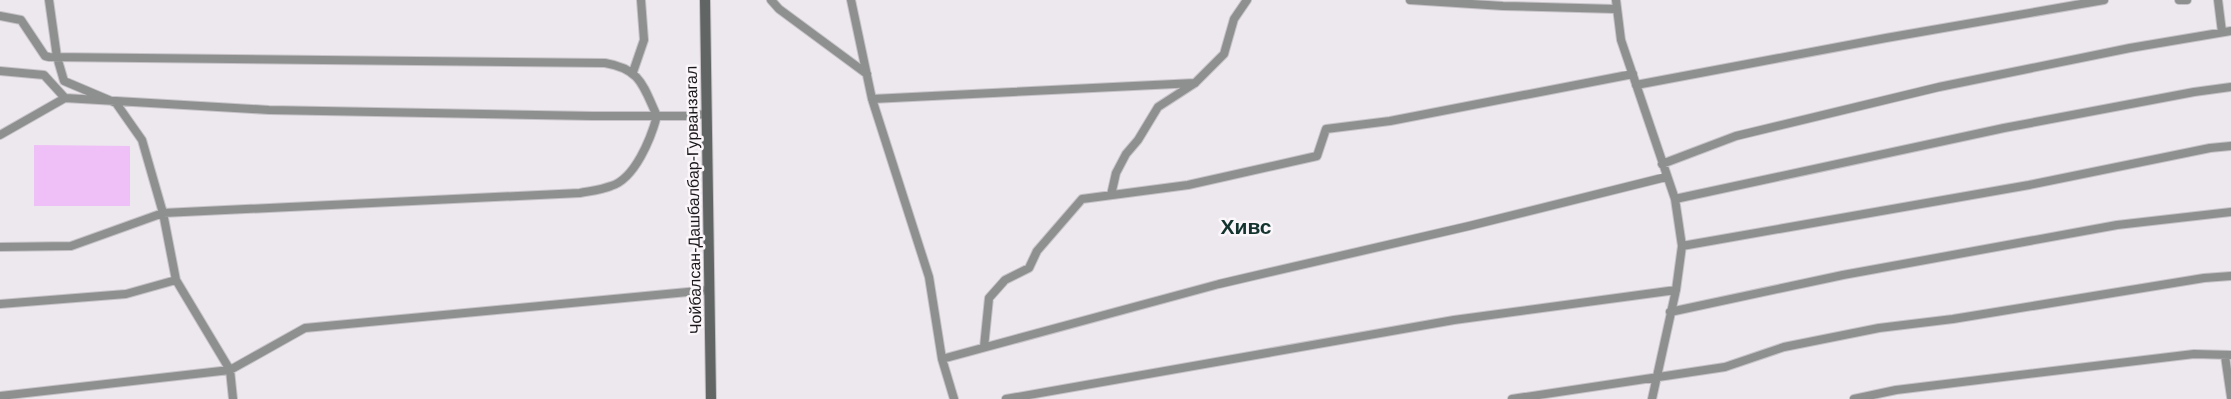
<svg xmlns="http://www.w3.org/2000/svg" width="2231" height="399" viewBox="0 0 2231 399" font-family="Helvetica,sans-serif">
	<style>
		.garden { fill: #efc0f7 }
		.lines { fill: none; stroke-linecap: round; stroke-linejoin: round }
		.street-casing { stroke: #c6c2c7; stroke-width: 10 }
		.secondary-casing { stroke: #c6c2c7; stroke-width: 12 }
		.street { stroke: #8d908f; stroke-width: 8 }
		.secondary { stroke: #616564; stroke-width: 10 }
		.labels { text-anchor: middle; stroke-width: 5; stroke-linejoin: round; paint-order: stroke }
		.street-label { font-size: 16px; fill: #191719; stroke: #faf6fa }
		.district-label { font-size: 21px; font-weight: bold; fill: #12332e; stroke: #faf6fa }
	</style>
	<rect width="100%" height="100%" fill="#ece8ed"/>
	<path class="garden" d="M34,145L130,146V206H34Z"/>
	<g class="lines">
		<defs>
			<path id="street" d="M49,0L57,57L64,81L116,103L142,140L163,213L176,280L230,370L233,399
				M771,0L779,9L867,74
				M851,0L872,99L929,277L942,359L954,399
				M1410,0L1503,6L1615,9
				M1616,0L1621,40L1675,199L1682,246L1676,290L1652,399
				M2179,0H2187
				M2218,0L2222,32
				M0,16L21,20L45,56L49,57L605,63C641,69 643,86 657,116C651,138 635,179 611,186C601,190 590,191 580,193L163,213L71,246L0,247
				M0,71L44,75L65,98L269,110L592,116H687L706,114
				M633,72L644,40L641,0
				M1636,85L1886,38L2104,0
				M872,99L1195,83
				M0,135L65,98
				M1662,164L1736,136L1939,87L2130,48L2231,31
				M1111,195L1116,173L1126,154L1138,140L1158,107L1195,83L1224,54L1234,19L1247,0
				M1675,199L2004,128L2194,92L2231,87
				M1682,246L2029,185L2210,148L2231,146
				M0,304L126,294L176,280
				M1670,312L1843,275L2117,225L2231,212
				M984,347L989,298L1005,280L1029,268L1037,251L1082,199L1188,185L1317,156L1326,129L1390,121L1633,74
				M2225,356L2231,397
				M942,359L1219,284L1469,226L1666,177
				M0,396L230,370L305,328L709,290
				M1006,399L1454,320L1676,290
				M1512,399L1725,367L1784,347L1879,328L1953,319L2204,278L2231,276
				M1854,399L1896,390L2194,354L2231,355"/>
			<path id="secondary" d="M705,0L711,399"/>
		</defs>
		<use href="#street" class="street-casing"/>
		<use href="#secondary" class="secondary-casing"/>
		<use href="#street" class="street"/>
		<use href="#secondary" class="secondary"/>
	</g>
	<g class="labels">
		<g class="street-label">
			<text transform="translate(693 200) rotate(-91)" y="6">Чойбалсан-Дашбалбар-Гурванзагал</text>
		</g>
		<g class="district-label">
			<text x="1246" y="234">Хивс</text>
		</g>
	</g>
</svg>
